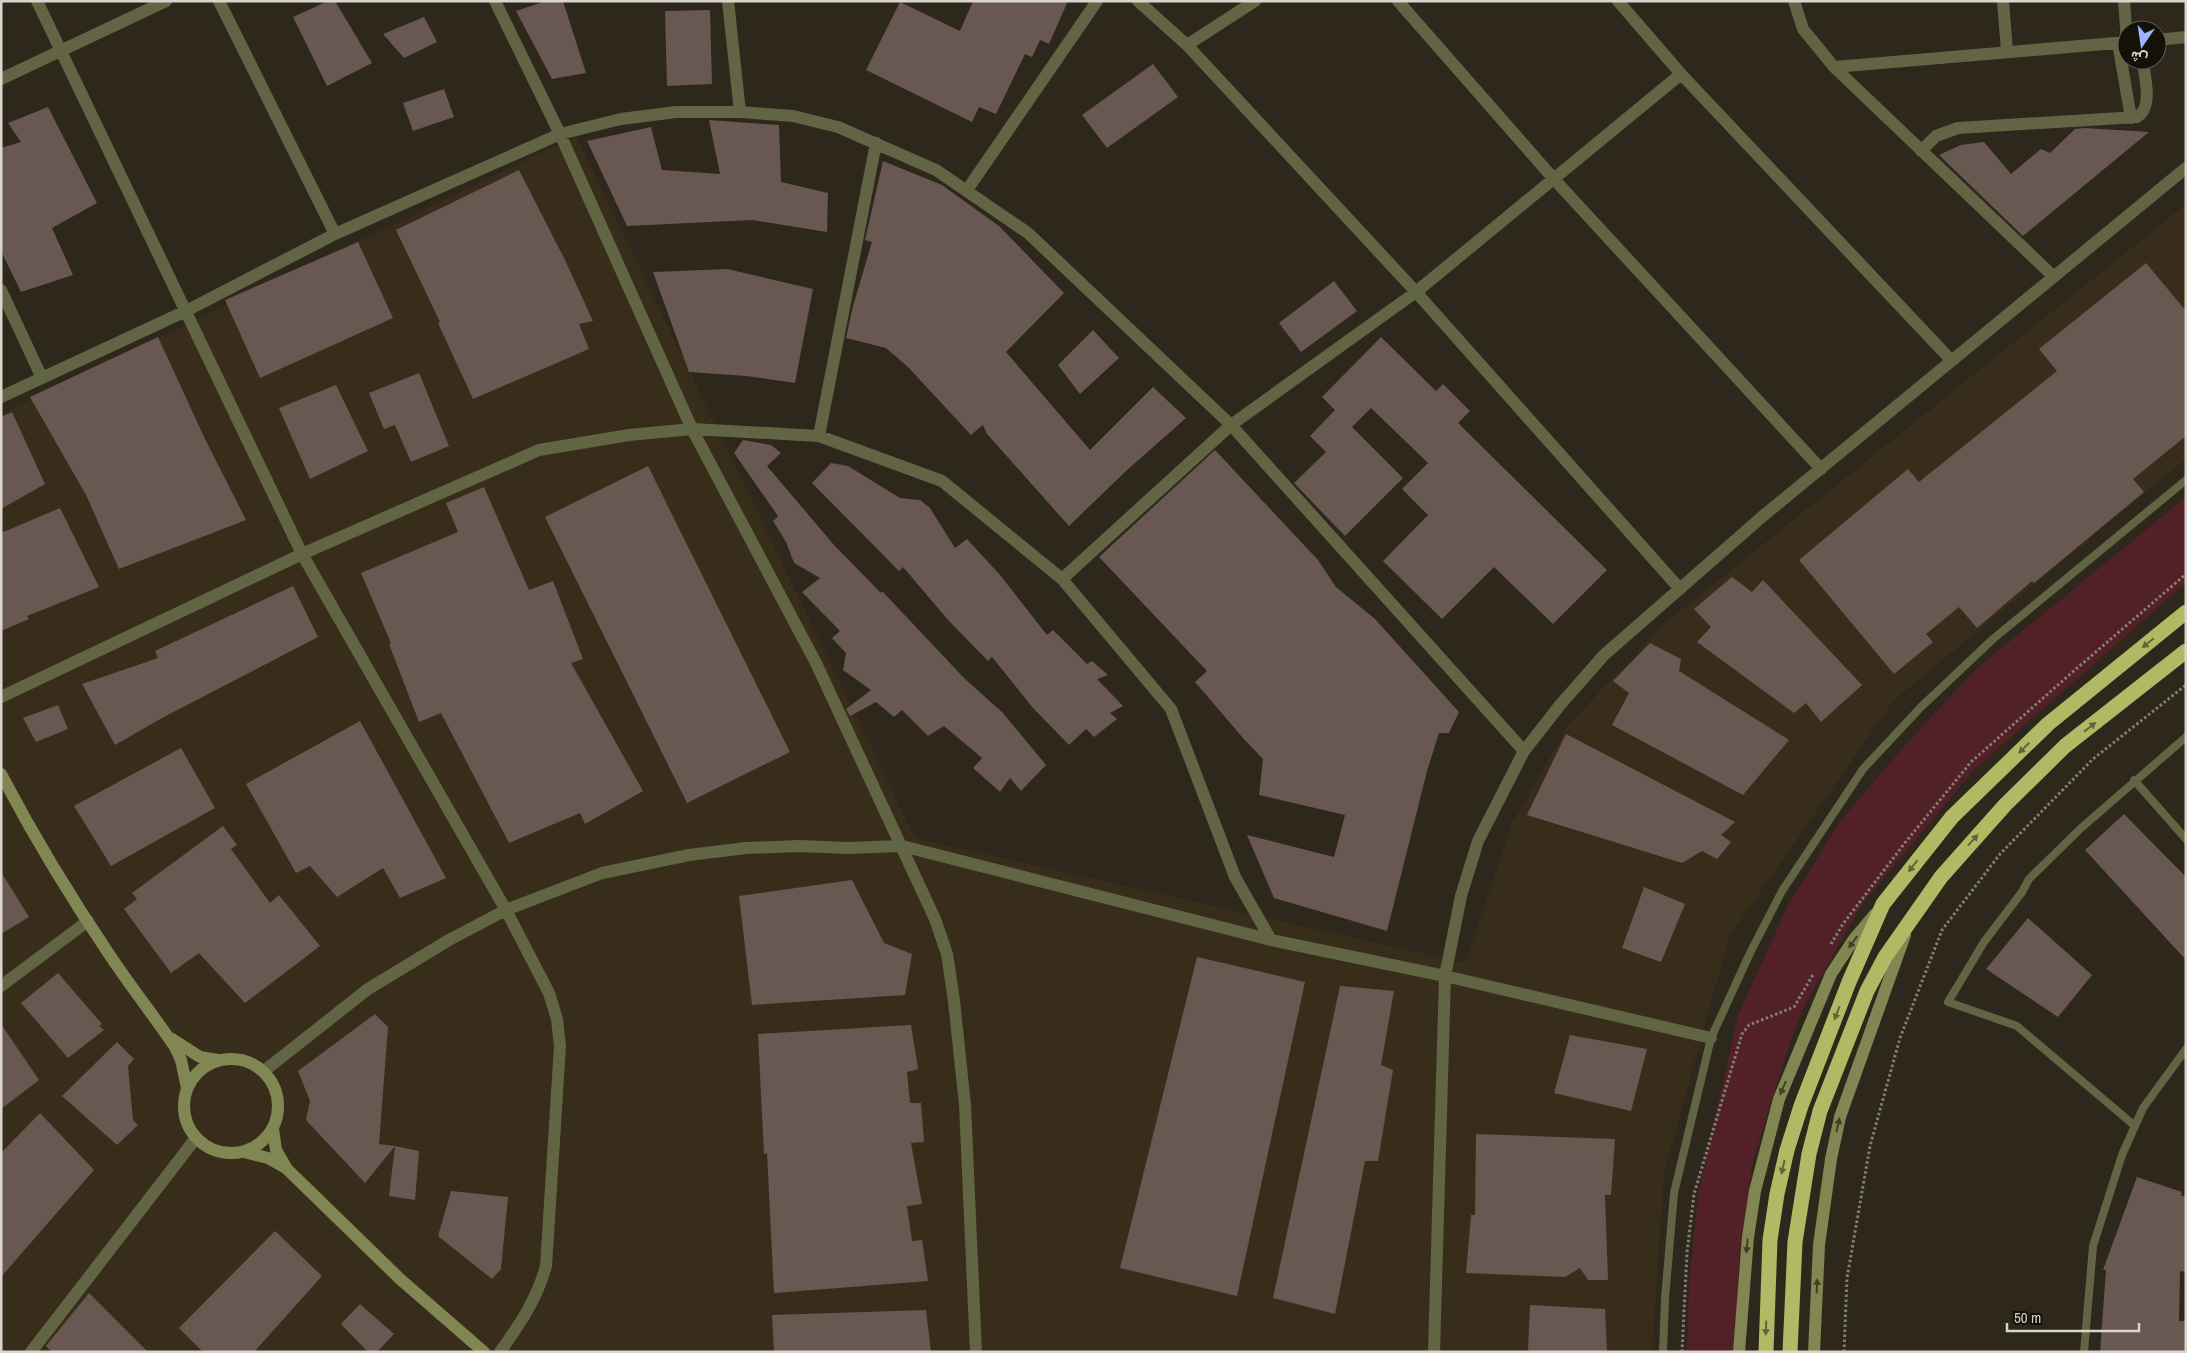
<svg xmlns="http://www.w3.org/2000/svg" width="2187" height="1353" viewBox="0 0 2187 1353" font-family="'Archivo Narrow',Vazirmatn,sans-serif">
	<style>
		.built { fill: #382d1b }
		.green { fill: #522027 }
		.building { fill: #685851 }
		.lines { fill: none; stroke-linecap: round; stroke-linejoin: round }
		.path { stroke: #847f75; stroke-width: 3; stroke-dasharray: 2.5 2.5; stroke-linecap: butt }
		.lane { stroke: #616544; stroke-width: 8 }
		.street { stroke: #616544; stroke-width: 12 }
		.secondary { stroke: #818752; stroke-width: 12 }
		.highway { stroke: #b0b964; stroke-width: 15 }
		.oneway { fill: #626538 }
		.oneway2 { fill: #404027 }
	</style>
	<rect width="100%" height="100%" fill="#2e271b"/>
	<path class="built" d="M576,136L915,838L1465,963L1512,823L1569,724L1665,623L2186,204V459L1894,700L1729,937L1664,1174L1652,1352H1V414Z"/>
	<path class="green" d="M2186,497V583L1974,770L1863,903L1806,1003L1791,1039L1753,1161L1739,1263L1735,1352H1687L1689,1283L1698,1195L1738,1015L1787,907L1841,820L1907,743L1976,669Z"/>
	<path class="building" d="M328,1H335L372,63L327,86L293,17Z
		M546,1H563L586,73L552,79L516,11Z
		M973,1H1068L1049,44L1040,40L1032,57L1025,54L996,114L979,107L972,122L866,70L900,2L960,31Z
		M710,10L712,84L667,86L665,11Z
		M424,17L437,42L404,58L383,34Z
		M1153,64L1178,97L1107,148L1082,115Z
		M444,89L454,117L413,131L403,103Z
		M48,107L97,203L52,228L73,275L21,292L1,251V148L21,142L8,123Z
		M709,120L779,125L781,182L828,193L827,232L752,220L627,226L587,141L651,127L662,170L720,174Z
		M2085,128L2149,132L2023,236L1939,155L1961,145L1984,142L2011,174L2041,149L2050,153L2075,129Z
		M883,161L942,185L999,226L1064,293L1006,352L1090,450L1153,387L1186,418L1126,471L1069,526L987,434L983,425L971,435L908,367L886,348L846,338L853,306L872,242L865,240Z
		M519,170L565,260L593,321L579,324L589,349L473,399L438,323L440,322L396,230Z
		M358,242L393,318L260,378L225,300Z
		M2146,263L2186,311V436L2133,479L2144,492L2080,545L2034,583L2032,581L1977,628L1959,607L1926,634L1933,642L1894,674L1799,560L1908,469L1919,482L2057,371L2039,349Z
		M727,269L813,289L795,383L746,376L689,372L653,272Z
		M1334,281L1357,311L1301,352L1279,323Z
		M1093,330L1119,358L1080,394L1058,365Z
		M158,337L205,439L246,520L119,569L86,495L30,397Z
		M1381,337L1436,391L1443,384L1470,411L1458,423L1607,570L1553,624L1494,567L1442,619L1383,561L1428,515L1402,489L1428,463L1371,408L1352,427L1403,478L1345,536L1294,483L1326,452L1310,436L1335,410L1322,397Z
		M419,373L449,446L411,462L395,425L384,429L369,393Z
		M336,385L368,451L310,479L279,408Z
		M12,412L45,484L1,509V417Z
		M743,440L771,445L781,453L767,466L834,545L881,593L882,591L964,678L1003,713L1046,765L1021,791L1010,778L1000,792L973,768L982,758L944,726L928,736L902,710L894,717L876,702L850,716L846,709L871,690L843,670L846,653L832,638L840,631L802,592L820,578L794,563L786,542L773,521L778,516L734,453Z
		M1215,450L1318,560L1336,587L1375,619L1459,712L1449,733H1439L1427,771L1387,931L1274,898L1247,835L1334,857L1345,815L1259,795L1263,759L1243,738L1195,682L1207,671L1099,557Z
		M831,463L848,466L900,498L920,500L930,508L955,548L967,539L1000,575L1047,635L1053,630L1087,664L1092,661L1108,675L1097,679L1123,706L1110,713L1117,719L1094,737L1086,729L1069,745L1033,708L992,657L988,661L949,621L903,567L899,571L812,483Z
		M648,466L790,752L687,803L545,517Z
		M484,487L529,590L553,581L583,659L571,663L643,791L585,824L580,813L509,843L441,713L419,722L389,644L391,643L361,573L458,532L446,503Z
		M60,508L99,587L27,616L29,619L1,631V533Z
		M1732,577L1752,592L1763,580L1862,685L1821,722L1806,703L1794,713L1697,642L1711,627L1694,609Z
		M293,586L318,637L162,718L115,745L82,684L158,658L155,651Z
		M1650,643L1681,659L1679,671L1789,740L1743,795L1612,725L1629,693L1613,681Z
		M58,705L68,729L36,742L23,718Z
		M360,721L446,878L400,898L383,868L337,897L310,866L296,873L246,784Z
		M1566,734L1735,822L1721,835L1731,842L1717,859L1702,851L1682,863L1527,815Z
		M181,748L215,808L111,866L74,806Z
		M2124,814L2186,877V960L2085,850Z
		M223,826L237,845L231,849L270,903L279,895L320,946L245,1003L199,953L171,973L124,909L137,899L132,893Z
		M1,872L29,917L1,934Z
		M852,880L884,943L912,954L905,995L752,1005L739,896Z
		M1644,887L1685,904L1661,962L1622,948Z
		M2028,918L2092,975L2058,1017L1986,969Z
		M1197,957L1305,982L1237,1296L1120,1268Z
		M58,973L102,1024L99,1026L104,1030L68,1058L21,1003Z
		M1340,986L1394,991L1381,1065L1393,1070L1378,1161H1365L1335,1314L1273,1298Z
		M375,1014L388,1027L379,1144L395,1146L365,1183L306,1120L310,1101L298,1071Z
		M1,1024L39,1080L1,1109Z
		M911,1025L918,1069L907,1072L910,1103H921L924,1142L911,1143L922,1204L907,1206L912,1241L922,1240L928,1281L774,1293L767,1153L764,1154L758,1034Z
		M1570,1035L1647,1049L1631,1111L1554,1093Z
		M117,1042L134,1059L128,1066L133,1120L138,1125L117,1145L62,1096Z
		M40,1113L94,1170L1,1277V1153Z
		M1476,1134L1615,1139L1611,1195H1605L1608,1280H1588L1580,1268L1565,1277L1466,1273L1471,1215H1475Z
		M395,1146L419,1151L415,1200L389,1196Z
		M2137,1177L2182,1192L2181,1196H2186V1272L2180,1271L2179,1321H2186V1352H2100L2106,1270H2103Z
		M451,1191L508,1197L501,1269L492,1279L438,1236Z
		M275,1231L322,1276L254,1352H203L179,1328Z
		M89,1293L148,1352H52L46,1346Z
		M360,1304L394,1334L377,1352H368L341,1324Z
		M1530,1305L1605,1309L1607,1352H1528Z
		M926,1310L931,1352H774L772,1315Z"/>
	<g class="lines">
		<path class="path" d="M1831,944L1843,924L1904,844L1971,762L2068,676L2186,574
			M1682,1352L1687,1253L1694,1194L1742,1034L1749,1025L1794,1007L1814,973
			M1844,1352L1847,1278L1870,1146L1900,1038L1942,930L2000,854L2093,759L2186,685"/>
		<path class="lane" d="M2134,780L2186,839
			M2135,1126L2017,1026L1948,1002L1984,942L2022,892L2029,879L2080,829L2186,737
			M1663,1352L1665,1299L1674,1193L1711,1038L1750,953L1782,891L1863,769L1921,707L1993,639L2186,480
			M2084,1352L2093,1246L2122,1155L2143,1108L2186,1049"/>
		<path class="street" d="M37,1L302,554L506,910L549,993L557,1019L560,1046L546,1266C537,1299 520,1324 500,1352
			M219,1L335,234
			M495,1L560,134L692,429L816,663L935,919L947,954L954,1001L965,1105L976,1352
			M728,1L740,112
			M1138,1L1187,45L1416,292L1680,589
			M1398,1L1553,178L1821,469
			M1618,1L1681,74L1951,360
			M1794,1L1803,29L1834,67L2053,276
			M2003,1L2007,52
			M2157,40L2186,37
			M2118,43L2131,118
			M1187,45L1255,1
			M1834,67L2127,42L2124,1
			M1,79L166,1
			M1921,151L1936,136L1958,128L2137,117C2154,107 2144,77 2143,60
			M967,190L1097,1
			M1,290L42,378
			M1,397L186,311L335,234L560,134L621,119L676,112H740L793,116L838,127L936,170L1028,233L1231,425L1524,751
			M819,436L876,143
			M1062,579L1231,425L1416,292L1681,74
			M1,697L302,554L539,450L629,435L692,429L819,436L942,481L1062,579L1171,709L1235,877L1271,940
			M1,986L88,921
			M264,1071L368,989L449,940L506,910L602,873L689,855L746,848L799,846L847,848L902,846L1271,940L1445,976L1711,1038
			M31,1352L196,1138
			M1434,1352L1445,976L1461,896L1478,841L1524,751L1560,705L1604,655L1763,516L2186,168"/>
		<path class="secondary" d="M1,774C34,837 71,898 111,957C131,987 154,1016 175,1047L181,1060L187,1088
			M172,1039L200,1057L218,1060
			M184 1106a47 47 0 1 1 94 0a47 47 0 1 1-94 0Z
			M273,1129L276,1150L287,1169L400,1279L484,1352
			M244,1152L268,1158L286,1168
			M1739,1352L1748,1237L1755,1191L1779,1099L1831,974L1854,939L1875,914
			M1814,1352L1819,1245L1831,1159L1840,1117L1905,935"/>
		<path class="highway" d="M1766,1352L1770,1240L1777,1194L1787,1150L1801,1106L1849,982L1883,904L1952,817L2048,724L2186,612
			M1790,1352L1795,1242L1809,1154L1820,1111L1867,991L1885,957L1941,877L2005,805L2065,746L2186,651"/>
	</g>
	<defs><path id="oneway-solid" d="M-6-.8H1V-3.2L6.5 0L1 3.2V.8H-6Z" transform="scale(1.25)"/></defs>
	<g class="oneway">
		<use href="#oneway-solid" transform="translate(2148 643) rotate(141)"/>
		<use href="#oneway-solid" transform="translate(2090 727) rotate(-38)"/>
		<use href="#oneway-solid" transform="translate(2024 748) rotate(136)"/>
		<use href="#oneway-solid" transform="translate(1973 840) rotate(-48)"/>
		<use href="#oneway-solid" transform="translate(1913 866) rotate(128)"/>
		<use href="#oneway-solid" transform="translate(1837 1013) rotate(111)"/>
		<use href="#oneway-solid" transform="translate(1783 1167) rotate(103)"/>
		<use href="#oneway-solid" transform="translate(1766 1328) rotate(92)"/>
	</g>
	<g class="oneway2">
		<use href="#oneway-solid" transform="translate(1853 942) rotate(125)"/>
		<use href="#oneway-solid" transform="translate(1783 1088) rotate(113)"/>
		<use href="#oneway-solid" transform="translate(1838 1125) rotate(-77)"/>
		<use href="#oneway-solid" transform="translate(1747 1246) rotate(95)"/>
		<use href="#oneway-solid" transform="translate(1817 1286) rotate(-87)"/>
	</g>
	<rect width="2187" height="1353" fill="none" stroke="#d9d5cd" stroke-width="5"/>
	<g transform="translate(2142 45) rotate(193)"><circle r="24" fill="#14110b" stroke="#635f59"/>
	<path d="M0-4L9 19L0 12L-9 19Z" fill="#9fb3fd"/>
	<text y="-8" font-size="14" font-weight="bold" text-anchor="middle" fill="#d9d5cd">ش</text>
	</g>
	<path d="M2007 1323v8h132v-8" fill="none" stroke="#d9d5cd" stroke-width="2.5"/>
	<text x="2014" y="1323" font-size="15" fill="#d9d5cd" stroke="#14110b" stroke-width="4" paint-order="stroke">50 m</text>
</svg>
